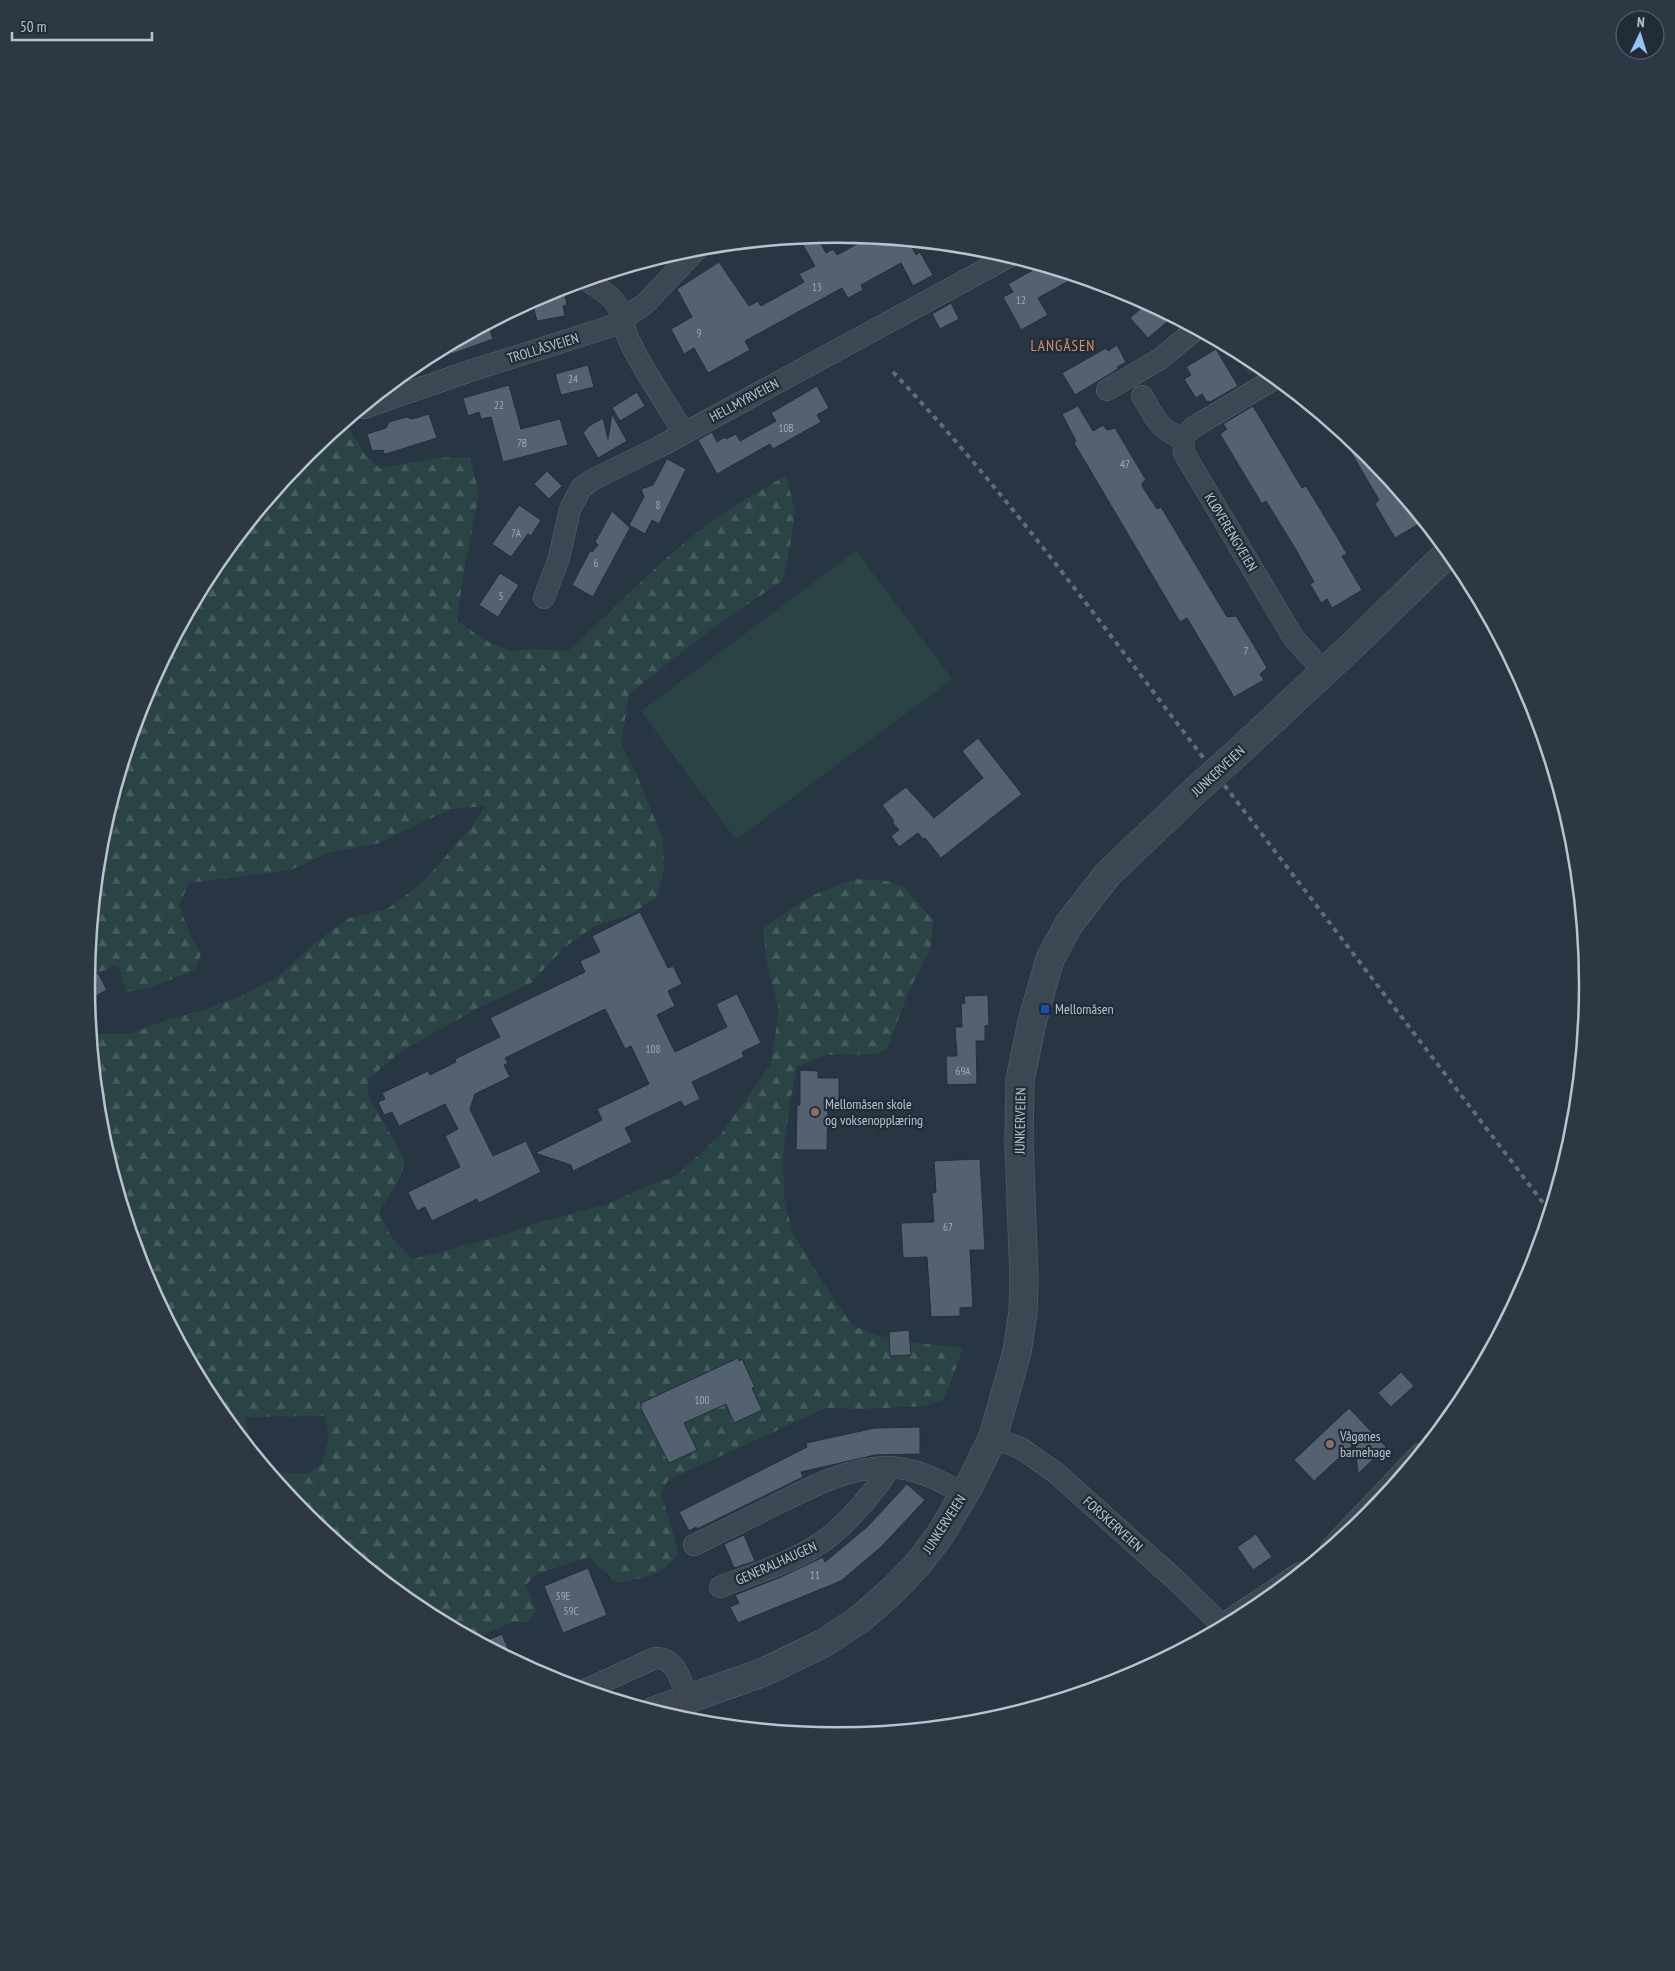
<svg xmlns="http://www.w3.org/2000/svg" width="1675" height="1971" viewBox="0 0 1675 1971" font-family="'PT Sans Narrow',sans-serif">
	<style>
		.grass { fill: #2a4344 }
		.forest { fill: url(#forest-firs) }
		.park { fill: url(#park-crowns) }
		.building { fill: #546170; stroke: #232e3a }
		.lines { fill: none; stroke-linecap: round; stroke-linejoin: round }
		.minor-casing { stroke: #5b6570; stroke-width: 22 }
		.tertiary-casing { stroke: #5b6570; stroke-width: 29 }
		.minor { stroke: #3d4753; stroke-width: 21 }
		.tertiary { stroke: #3d4753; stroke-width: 28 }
		.rail { stroke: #5f6c79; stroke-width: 4; stroke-dasharray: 5 5; stroke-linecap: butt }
		.tertiary-bridge-casing { stroke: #5b6570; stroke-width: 29; stroke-linecap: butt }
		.tertiary-bridge { stroke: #3d4753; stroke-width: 28 }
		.transit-dot { fill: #1a4fb4; stroke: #212c38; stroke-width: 2 }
		.education-dot { fill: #8d6e63; stroke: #212c38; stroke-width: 2 }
		.labels { text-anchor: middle; stroke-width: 4.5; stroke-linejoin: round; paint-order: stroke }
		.number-label { font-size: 11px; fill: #a0aab5 }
		.street-label { font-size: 14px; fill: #bac3cc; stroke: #212c38 }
		.poi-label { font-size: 14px; fill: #bac3cc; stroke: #212c38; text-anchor: start }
		.neighbourhood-label { font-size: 15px; letter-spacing: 1px; fill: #d3926e; stroke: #212c38 }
		.rim { fill: none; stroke: #bac3cc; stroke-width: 2.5 }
	</style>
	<defs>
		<pattern id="forest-firs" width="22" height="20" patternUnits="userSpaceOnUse" patternTransform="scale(1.25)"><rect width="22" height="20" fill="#2a4344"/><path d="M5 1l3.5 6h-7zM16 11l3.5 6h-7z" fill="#475c5e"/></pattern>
		<pattern id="park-crowns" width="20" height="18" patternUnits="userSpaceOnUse" patternTransform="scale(1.25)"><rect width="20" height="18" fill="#2a4344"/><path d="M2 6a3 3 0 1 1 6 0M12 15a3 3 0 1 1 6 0" fill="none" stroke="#475c5e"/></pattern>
	</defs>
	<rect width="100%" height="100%" fill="#283643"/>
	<path class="grass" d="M856,551L952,679L736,840L641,711Z"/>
	<path class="forest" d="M346,424L366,456L380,468L436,458L470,457L479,494L463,577L457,621L490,643L511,651L531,649L568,651C616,608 659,560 711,522C734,505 760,490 786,476L795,510L790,547L783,580L709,631L629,694L621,744L636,773L663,839L664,870L657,897L633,913L593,927L564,948L531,983L480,1007L403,1050L368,1079V1095L405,1160L401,1177L379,1212L392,1238L413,1259L493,1238L541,1222L610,1203L642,1188L676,1176L721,1134L771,1064L779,1009L767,966L763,928L811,896L854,879L888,881L904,887L933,920L931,948L909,991L887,1049L877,1054L826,1055L797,1067L790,1102L783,1156L784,1198L793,1234L824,1284L852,1325L877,1335L918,1343L963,1348L944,1400L924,1406L868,1409L826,1408L668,1480L661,1494L674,1535L678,1555L663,1570L641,1578L617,1583L589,1557L536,1574L526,1585L536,1611L528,1622H513L474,1639L420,1610L306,1517L270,1472L307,1474L322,1463L329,1436L325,1416L224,1417L213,1403L143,1273L101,1132L91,1034H129L169,1019L204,1010L241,996L276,978L314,944L349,918L387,909L422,883L473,825L485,806L451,809L376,844L331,852L291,870L189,883L179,905L191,937L201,954L195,970L152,987L126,992L119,969L114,966L87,978L101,839L144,698L213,568L306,454L340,426Z"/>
	<path class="park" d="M1231,348L1262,367L1249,375Z
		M223,1415H244L255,1455Z"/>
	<path class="building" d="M817,237L826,253L833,249L837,255L870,237L909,241L916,255L920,252L933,275L913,286L901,263L861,285L863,290L848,298L842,288L745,341L750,350L708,373L694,348L684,354L671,329L692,317L677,289L719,262L749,306L758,301L761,306L804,282L799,274L815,266L799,238Z
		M1040,266L1076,277L1038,298L1048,315L1021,330L1003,297L1013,292L1008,284Z
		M564,289L567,305L563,306L565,316L537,321L532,302L545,298L544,294L547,293Z
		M951,303L959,319L940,329L932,314Z
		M1147,303L1173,317L1148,338L1130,318Z
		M488,325L493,339L452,354L448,346Z
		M1117,345L1126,362L1117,367L1118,369L1075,395L1062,373L1106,348L1108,351Z
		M1216,349L1238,386L1210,402L1209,401L1207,402L1202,394L1196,398L1184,379L1191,375L1186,367Z
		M588,365L594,387L561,395L555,374Z
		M509,385L521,429L560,419L568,445L503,462L491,417L481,419L479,412L468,416L463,398Z
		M817,386L829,408L817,415L821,422L773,449L770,444L717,474L698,440L712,432L717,442L725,437L726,439L736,434L740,441L776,421L771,413Z
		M637,392L645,406L620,421L612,408Z
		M1078,406L1093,431L1103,425L1107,430L1115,428L1146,480L1142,483V486L1157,509L1161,507L1227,617L1236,616L1256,649L1267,668L1260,674L1264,680L1234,697L1187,618L1180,622L1074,443L1076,441L1062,414Z
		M1253,406L1302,488L1306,486L1336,535L1347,554L1342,556L1362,590L1332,608L1327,599L1321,603L1310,584L1314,582L1295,548L1266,501L1262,504L1220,434L1227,429L1223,424Z
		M429,414L437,438L389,453L384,454L383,450L372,451L367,434L386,428L389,422L407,417L412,419Z
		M612,414L627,441L598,458L583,433L589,426L603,418L608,439Z
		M1340,431L1369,454L1424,521L1395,538L1375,504L1379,500L1339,432Z
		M667,459L686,469L659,524L652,520L645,534L629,525L644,497L641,489L653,485Z
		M547,471L562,486L549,499L534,484Z
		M519,505L541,520L531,536L528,534L511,557L492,544Z
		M612,511L630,528L593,597L572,585L590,551L592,552L598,545L595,542Z
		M500,573L519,585L498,617L479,605Z
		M978,738L1022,794L941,858L925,838L923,839L918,833L899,847L891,836L899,830L892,822L894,821L882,805L906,787L934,818L983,778L962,751Z
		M640,912L668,968L673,966L682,984L668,991L675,1006L657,1015L675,1052L727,1027L716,1004L737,994L761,1043L742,1052L744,1057L692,1082L700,1099L684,1107L681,1101L625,1128L632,1142L573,1171L571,1165L535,1153L602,1120L597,1109L649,1084L631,1046L625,1049L605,1009L505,1058L508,1063L504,1065L510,1077L475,1094L470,1109L493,1156L526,1141L541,1172L479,1203L477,1199L432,1221L425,1207L417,1211L408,1192L460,1167L445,1136L458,1129L445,1104L399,1126L392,1112L384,1115L378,1102L385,1099L382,1093L428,1071L430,1075L456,1062L455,1059L500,1037L490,1018L585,972L580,961L600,952L592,936Z
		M98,973L107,990L88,1000L87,978Z
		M988,995L989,1025L985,1026V1041H976L977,1084L947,1085L946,1056H957L955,1027H962L961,1004L965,1003L964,996Z
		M800,1070L818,1071V1078H839V1106H828L827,1150H796L797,1105H800Z
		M980,1159L985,1250H970L973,1307L960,1308V1316L931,1317L927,1257L903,1258L901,1223L934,1222L932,1193L936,1192L934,1161Z
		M909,1330L911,1355L890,1356L889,1332Z
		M738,1358L739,1361L742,1359L755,1387L752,1388L762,1410L734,1423L726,1404L684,1423L697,1450L669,1463L640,1407L642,1406L641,1403Z
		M1401,1372L1414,1386L1391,1407L1378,1393Z
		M1349,1408L1386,1447L1358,1474L1355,1443L1314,1481L1294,1460Z
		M920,1427V1454L875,1455L801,1472L803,1477L697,1529L696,1527L689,1531L679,1512L807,1447L806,1443L875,1428Z
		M907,1484L925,1500L881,1547L841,1581L738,1623L730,1607L739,1603L735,1595L781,1577L823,1557L825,1562L867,1527Z
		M1256,1534L1272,1557L1253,1570L1237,1547Z
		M744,1535L755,1561L734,1568L724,1544Z
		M588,1568L607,1615L563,1633L544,1586Z
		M502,1634L512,1659L481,1643Z"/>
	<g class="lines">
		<defs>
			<path id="minor" d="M587,280C596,287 607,293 614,301C624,313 623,328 629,340C644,373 666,401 683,433
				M1107,390L1160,359L1196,329
				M1142,396C1156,418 1157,429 1183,438
				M363,408L473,370L612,326L645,304L698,248
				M1183,438L1184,453L1293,637L1324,672
				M1183,438L1192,428L1276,378
				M544,598L559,558L570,509L581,488L592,480L659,447L1010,256
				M993,1437L1022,1449L1056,1473L1178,1582L1224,1627
				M694,1545C721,1532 747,1519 773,1506C809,1488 848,1467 889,1467C916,1468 941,1480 964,1495
				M1331,1548L1420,1454
				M720,1587C756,1573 798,1561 829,1537C841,1527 854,1514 864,1502C874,1491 882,1481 889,1467
				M1222,1625L1300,1573
				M585,1690L655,1658C678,1658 680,1681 688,1699"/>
			<path id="tertiary" d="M1236,754L1351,647L1449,552
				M654,1711L764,1672L824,1643L860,1619L892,1591L918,1564L940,1535L969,1486L993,1437L1017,1352L1023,1312L1024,1280L1019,1141L1020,1080L1032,1022L1050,959L1069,924L1108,874L1195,791"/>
		</defs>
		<use href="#minor" class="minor-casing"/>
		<use href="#tertiary" class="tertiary-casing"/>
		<use href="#minor" class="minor"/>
		<use href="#tertiary" class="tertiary"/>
		<path class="rail" d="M893,372C1001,486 1094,614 1189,739C1310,897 1430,1054 1550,1212"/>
		<defs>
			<path id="tertiary-bridge" d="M1195,791L1236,754"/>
		</defs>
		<use href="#tertiary-bridge" class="tertiary-bridge-casing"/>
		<use href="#tertiary-bridge" class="tertiary-bridge"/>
	</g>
	<rect class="transit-dot" x="1040" y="1004" width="10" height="10" rx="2.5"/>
	<g class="education-dot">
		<circle cx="815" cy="1112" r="5"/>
		<circle cx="1330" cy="1444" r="5"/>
	</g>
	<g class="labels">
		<g class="number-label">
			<text x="817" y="291">13</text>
			<text x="1021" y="304">12</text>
			<text x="699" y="337">9</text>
			<text x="573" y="383">24</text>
			<text x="499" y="409">22</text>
			<text x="786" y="432">10B</text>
			<text x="522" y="447">7B</text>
			<text x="1125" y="468">47</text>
			<text x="658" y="509">8</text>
			<text x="516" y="537">7A</text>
			<text x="596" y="567">6</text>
			<text x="501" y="600">5</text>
			<text x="1246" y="655">7</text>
			<text x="653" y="1053">108</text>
			<text x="963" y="1075">69A</text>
			<text x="948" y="1231">67</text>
			<text x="702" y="1404">100</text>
			<text x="815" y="1579">11</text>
			<text x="563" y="1600">59E</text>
			<text x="571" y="1615">59C</text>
		</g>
		<g class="street-label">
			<text transform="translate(543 348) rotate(-17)" y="5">TROLLÅSVEIEN</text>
			<text transform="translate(744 400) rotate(-28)" y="5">HELLMYRVEIEN</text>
			<text transform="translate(1231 532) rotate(59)" y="5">KLØVERENGVEIEN</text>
			<text transform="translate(1218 771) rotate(-43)" y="5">JUNKERVEIEN</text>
			<text transform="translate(1020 1121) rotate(-89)" y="5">JUNKERVEIEN</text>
			<text transform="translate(944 1524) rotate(-57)" y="5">JUNKERVEIEN</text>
			<text transform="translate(1113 1524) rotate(42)" y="5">FORSKERVEIEN</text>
			<text transform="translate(776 1563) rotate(-24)" y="5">GENERALHAUGEN</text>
		</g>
		<g class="poi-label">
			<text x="1055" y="1014">Mellomåsen</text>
			<text x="825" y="1109">Mellomåsen skole<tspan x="825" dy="16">og voksenopplæring</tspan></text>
			<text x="1340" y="1441">Vågønes<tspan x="1340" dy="16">barnehage</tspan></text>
		</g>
		<g class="neighbourhood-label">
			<text x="1063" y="351">LANGÅSEN</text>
		</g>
	</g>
	<path d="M0 0H1675V1971H0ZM95 985a742 742 0 1 1 1484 0a742 742 0 1 1-1484 0Z" fill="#2d3844" fill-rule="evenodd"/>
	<path class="rim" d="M95 985a742 742 0 1 1 1484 0a742 742 0 1 1-1484 0Z"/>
	<g transform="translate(1640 35) rotate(4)"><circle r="24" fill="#212c38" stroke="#5e6873"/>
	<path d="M0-4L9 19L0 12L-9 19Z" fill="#96c2f5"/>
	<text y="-8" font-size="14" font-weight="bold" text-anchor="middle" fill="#bac3cc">N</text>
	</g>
	<path d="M12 32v8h140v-8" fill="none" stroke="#bac3cc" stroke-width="2.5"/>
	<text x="20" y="32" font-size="15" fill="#bac3cc" stroke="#212c38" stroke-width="4" paint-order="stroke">50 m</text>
</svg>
